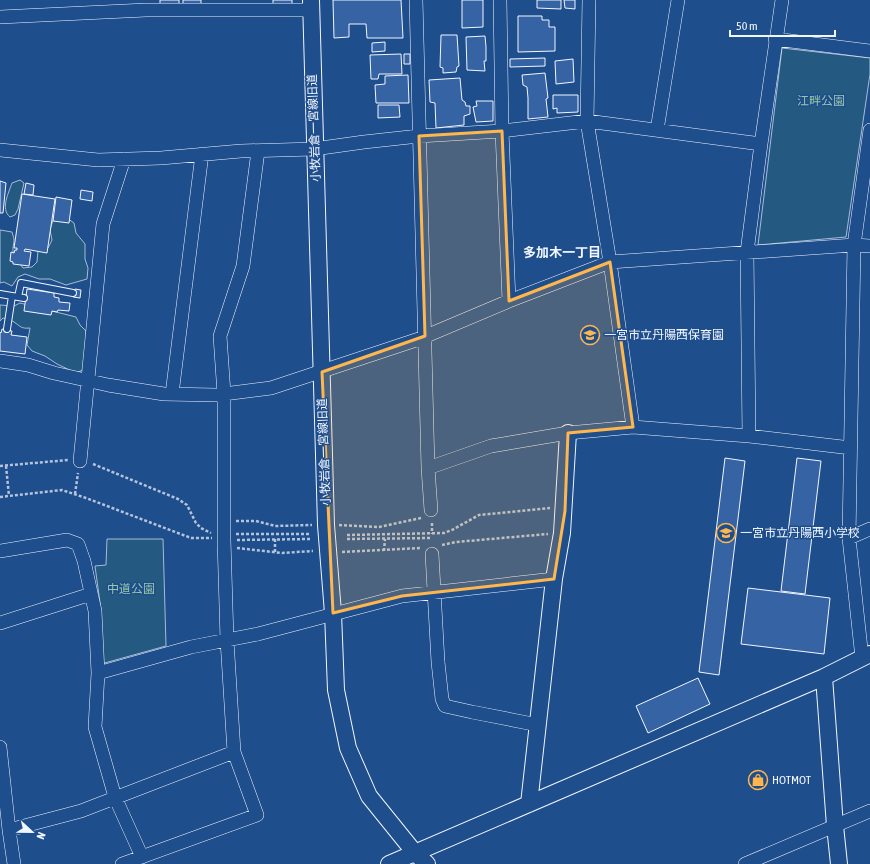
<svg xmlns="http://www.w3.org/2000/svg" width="870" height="864" viewBox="0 0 870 864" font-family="'Asap Condensed','Noto Sans JP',sans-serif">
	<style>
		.green { fill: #245a82; stroke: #a8bbd7 }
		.building { fill: #3563a3; stroke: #f2f6ff }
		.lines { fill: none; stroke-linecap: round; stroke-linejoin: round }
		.service-casing { stroke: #f2f6ff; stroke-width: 8 }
		.minor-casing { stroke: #f2f6ff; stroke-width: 14 }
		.tertiary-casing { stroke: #f2f6ff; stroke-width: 18 }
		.path { stroke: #b3c4dc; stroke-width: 2.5; stroke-dasharray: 3 2; stroke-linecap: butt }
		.service { stroke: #1f4e8c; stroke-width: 6 }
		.minor { stroke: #1f4e8c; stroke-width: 13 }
		.tertiary { stroke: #1f4e8c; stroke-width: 16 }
		.marked { fill: #ffb74d; fill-opacity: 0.2; stroke: #ffb74d; stroke-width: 3; stroke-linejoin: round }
		.labels { text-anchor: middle; stroke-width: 3; stroke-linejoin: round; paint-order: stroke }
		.park-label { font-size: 12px; fill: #97c8a6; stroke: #1f4e8c }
		.street-label { font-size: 12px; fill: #f2f6ff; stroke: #1f4e8c }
		.poi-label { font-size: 12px; fill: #f2f6ff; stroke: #1f4e8c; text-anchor: start }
		.neighbourhood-label { font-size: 13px; font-weight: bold; fill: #f2f6ff; stroke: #1f4e8c }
	</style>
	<rect width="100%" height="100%" fill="#1f4e8c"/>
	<path class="green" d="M782,48L870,58V74L846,237L758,245Z
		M20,180L24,183L18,209L15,215L10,217C0,209 9,192 12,183Z
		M54,217L67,218L74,223L76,233L85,244V259L88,268L87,279L66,285L50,279H39L25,274L18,277L12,286L4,282L0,283V230L12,232C15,242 14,239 13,248C12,256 19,262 23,268L32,267L37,262L38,250L48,248L52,240L50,230Z
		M20,303L76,317L80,325L86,331V365L81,371L76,373L57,364L45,356L32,351L27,345L30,328C21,329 20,326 14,322C11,320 7,319 3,318L0,321V305L14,306Z
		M107,539H163L166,646L101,664V610L95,566L106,565Z"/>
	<path class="building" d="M160,0H179V4H160Z
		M183,0H201V4L183,5Z
		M273,0H292V3L288,6L273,5Z
		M333,0H401L403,38H367L366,24H349V37L334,38Z
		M462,0H483V27L462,28Z
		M537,0H561V9L537,8Z
		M564,0H575V9L565,8Z
		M518,16H542V20H549V27H555V51L518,52Z
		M441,35H457L459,66L457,67L456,72L443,73V68L440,67Z
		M485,36L486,47V61H484L485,71L467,70L466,37Z
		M385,42V51L372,52V43Z
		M401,54L402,74H379L378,79H371L370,55Z
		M404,54H410V64H404Z
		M545,58V66L510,67V59Z
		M573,59L574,82L556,84L555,61Z
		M545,73L548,98L546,99L548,117L528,119V98L527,87L523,85L522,75Z
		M408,75L409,103H376L375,85L385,84V76Z
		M460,78L462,100L465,102L466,106H470V114L464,116V125L436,128L435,103L430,102L429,80Z
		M553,95H578V112L557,113V108L553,109Z
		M476,101H493V121L476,122L473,107L477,106Z
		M378,105H399L400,117L378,118Z
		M0,181L6,183L3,213H0Z
		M26,183L34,185L33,195L24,194Z
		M81,190L93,192L92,201L80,199Z
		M22,194L55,199L47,253L25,249L24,251L31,252L29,266L13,264V262L10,261L11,252L14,253L15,250H17V248H14Z
		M56,197L72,200L69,223L53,221Z
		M27,289L54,293V297L59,298V302L70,303L69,311L58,310L57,312L52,311L51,315L24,311Z
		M75,289L81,290L80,298L73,297Z
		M2,329L12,331L11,335L27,337L25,354L0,351V332L1,333Z
		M725,458L745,461L719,675L699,672Z
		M797,458L821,461L805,594L781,591Z
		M748,588L830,598L824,654L741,644Z
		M698,678L710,704L648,733L636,706Z"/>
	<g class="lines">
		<defs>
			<path id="service" d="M0,294L24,298
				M18,297L21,283L73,293
				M7,329L12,296"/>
			<path id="minor" d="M416,0L428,468L491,446L568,433L633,427L749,436L851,448
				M500,0L502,131L509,301
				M589,0L587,121L610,262L633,427
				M0,17L146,10H311
				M775,39L870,51
				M657,130L678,0
				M0,150L98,160L161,158L241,151L314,149L364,142L419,136L502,131L587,121L761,144
				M0,361L28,365L54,373L108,385L164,394L216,395L271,388L419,339L509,301L610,262L854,245L870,246
				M172,394L202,154
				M749,436L747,252L761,144L782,0
				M80,461L103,224L124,159
				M428,468L431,510
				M849,538L870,529
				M224,548V394L220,336L243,266L258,151
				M0,551L67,540L78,544L84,561L95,611L98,673L95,727L115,797L142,857
				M432,554L438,662L442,699L445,706L472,712L538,725
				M0,623L91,594
				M862,658L849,538L854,245L870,130
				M98,673L191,647L258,634L402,596L554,579
				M0,747L9,830L14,864
				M9,830L81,811L234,752
				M122,864L257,815L234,752L227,640L224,540
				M745,864L870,811"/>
			<path id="tertiary" d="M311,0L326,525L333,613L336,690L348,748L369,796L415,853L427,864
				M824,677L835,826L839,864
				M529,804L554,579L562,533L568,433
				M389,864L824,677L870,654"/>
		</defs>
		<use href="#service" class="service-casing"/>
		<use href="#minor" class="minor-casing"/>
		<use href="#tertiary" class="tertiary-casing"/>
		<path class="path" d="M93,464L178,499L187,505L196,523L201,528L211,533
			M0,466L68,460
			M6,466L9,496
			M75,494L78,473
			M0,497L62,490L86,498L191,538H212
			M236,521H256L275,526L312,525
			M432,523V534
			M339,525L379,527L421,518
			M236,534H311
			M347,535L444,533L452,530L479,515L550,508
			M347,539L432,538
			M237,540L311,539
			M442,545L456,542L548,534
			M237,548L282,553L313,551
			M384,551L385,539
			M275,552V539
			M342,552L421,548"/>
		<use href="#service" class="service"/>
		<use href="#minor" class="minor"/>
		<use href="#tertiary" class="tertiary"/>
	</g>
	<path class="marked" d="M502,131L509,301L610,262L633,427L568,433L565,511L554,579L402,596L333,613L322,372L425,336L419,136Z"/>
	<defs>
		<symbol id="school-ring" viewBox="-11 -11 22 22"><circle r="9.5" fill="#1f4e8c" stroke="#ffb74d" stroke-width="1.5"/><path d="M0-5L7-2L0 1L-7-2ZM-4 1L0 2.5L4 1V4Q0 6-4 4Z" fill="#ffb74d"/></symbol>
		<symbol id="shop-ring" viewBox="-11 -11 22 22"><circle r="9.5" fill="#1f4e8c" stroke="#ffb74d" stroke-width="1.5"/><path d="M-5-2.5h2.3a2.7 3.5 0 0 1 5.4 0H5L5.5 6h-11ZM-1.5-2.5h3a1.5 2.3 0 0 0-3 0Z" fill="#ffb74d"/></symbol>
	</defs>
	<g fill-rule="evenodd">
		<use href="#school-ring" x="579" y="324" width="22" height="22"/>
		<use href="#school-ring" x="715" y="522" width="22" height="22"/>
		<use href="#shop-ring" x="747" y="769" width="22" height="22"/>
	</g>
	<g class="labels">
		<g class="park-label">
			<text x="821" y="105">江畔公園</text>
			<text x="131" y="593">中道公園</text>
		</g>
		<g class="street-label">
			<text transform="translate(314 128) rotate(-92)" y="4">小牧岩倉一宮線旧道</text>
			<text transform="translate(324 452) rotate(-92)" y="4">小牧岩倉一宮線旧道</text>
		</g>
		<g class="poi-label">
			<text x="604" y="339">一宮市立丹陽西保育園</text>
			<text x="740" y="537">一宮市立丹陽西小学校</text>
			<text x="772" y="784">HOTMOT</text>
		</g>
		<g class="neighbourhood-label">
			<text x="562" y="257">多加木一丁目</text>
		</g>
	</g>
	<g transform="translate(32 832) rotate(112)" stroke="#1f4e8c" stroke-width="3" paint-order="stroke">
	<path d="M0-3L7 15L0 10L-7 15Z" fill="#f2f6ff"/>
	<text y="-6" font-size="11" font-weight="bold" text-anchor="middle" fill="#f2f6ff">N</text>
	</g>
	<path d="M730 30v6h105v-6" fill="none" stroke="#f2f6ff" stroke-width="2"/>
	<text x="736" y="30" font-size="12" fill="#f2f6ff" stroke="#1f4e8c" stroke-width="3" paint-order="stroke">50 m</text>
</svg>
